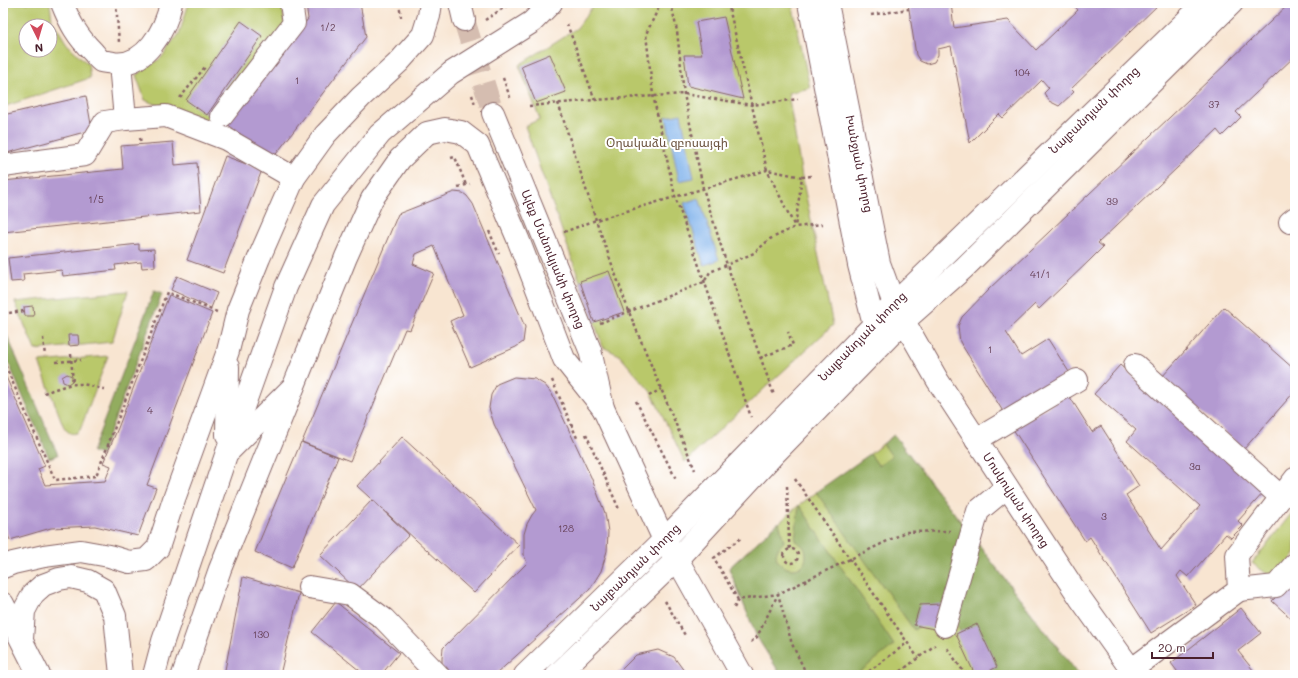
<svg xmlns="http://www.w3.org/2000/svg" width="1298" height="678" viewBox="0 0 1298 678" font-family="Mali,'Noto Sans Armenian',sans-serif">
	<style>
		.green { fill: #b9c86b; stroke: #82744b; fill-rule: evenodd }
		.forest { fill: #92ac5f; stroke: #6e6645 }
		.water { fill: #7eb1eb; stroke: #64688b }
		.building { fill: #b39ad1 }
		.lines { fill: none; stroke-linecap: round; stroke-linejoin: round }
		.minor-tunnel { stroke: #d5bdb0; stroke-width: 22; stroke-dasharray: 22 11; stroke-linecap: butt }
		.minor-casing { stroke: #876465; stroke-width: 24 }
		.major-casing { stroke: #876465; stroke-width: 24 }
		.path { stroke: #876465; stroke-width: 2.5; stroke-dasharray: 3 3; stroke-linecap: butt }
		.minor { stroke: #fff; stroke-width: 22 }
		.major { stroke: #fff; stroke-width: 22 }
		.labels { text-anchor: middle; stroke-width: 4; stroke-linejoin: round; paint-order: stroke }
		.number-label { font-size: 10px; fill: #643e54 }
		.street-label { font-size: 12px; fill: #4a1f2b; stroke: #fff }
		.park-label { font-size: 12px; fill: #6b523e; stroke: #fff }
	</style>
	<rect width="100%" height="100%" fill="#fff"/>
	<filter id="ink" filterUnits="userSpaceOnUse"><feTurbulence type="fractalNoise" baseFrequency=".025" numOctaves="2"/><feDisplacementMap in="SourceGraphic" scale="8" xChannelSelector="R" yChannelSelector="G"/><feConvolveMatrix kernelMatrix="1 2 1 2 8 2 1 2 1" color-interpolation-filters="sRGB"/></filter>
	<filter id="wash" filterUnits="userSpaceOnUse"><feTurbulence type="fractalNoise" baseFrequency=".012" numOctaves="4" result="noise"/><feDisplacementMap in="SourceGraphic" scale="16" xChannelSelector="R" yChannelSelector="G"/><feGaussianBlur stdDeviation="0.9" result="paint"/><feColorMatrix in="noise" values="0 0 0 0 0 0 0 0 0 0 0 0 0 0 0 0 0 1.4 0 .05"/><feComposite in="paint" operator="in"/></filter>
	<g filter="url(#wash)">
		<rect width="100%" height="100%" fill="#f8e5d1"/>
		<path class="green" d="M3,3H50L52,20L67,44L88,64L90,78L3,107ZM26,26H50V50H26Z
			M187,3H282L285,27L204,126L145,100L136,75L161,58L179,34L188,6Z
			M595,3H792L810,88L788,93L802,177L833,325L685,462L651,392L619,355L603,347L525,126L540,119L519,65L577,28Z
			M128,291L112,342L35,350L15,302Z
			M108,356L80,430C73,437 67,433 63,425L39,362Z
			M894,435L1079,675H781L757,637L729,568L799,505L870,454Z
			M1295,509V555L1274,579L1252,563Z"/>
		<path class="forest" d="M154,291L162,294L101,455L92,452Z
			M3,326L58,455L49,458L3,350Z
			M894,435L1079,675H994L943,608L914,630L816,492L870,454L879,466L892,456L883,444Z
			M799,505L894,645L856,675H781L757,637L729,568L779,522L784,542C758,564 806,583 806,555C806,548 802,544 795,541Z"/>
		<path class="water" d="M681,114L694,178L679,181L666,117Z
			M699,198L719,260L704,265L684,203Z"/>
		<g id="blocks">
			<path class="building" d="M306,3H360L366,37L273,158L227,124L308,19Z
				M908,3H951L954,28L1008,20L1036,50L1078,10L1072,3H1160L1071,89L1074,92L1059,106L1049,101L1044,93L1049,88L1042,80L1003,118L999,114L970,143L951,46L938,49V55L934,62L927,64L920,61L916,55Z
				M1290,3H1295V56L1236,112L1241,117L1222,136L1217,130L1098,243L1103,247L1090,260L1039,309L1035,304L1006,332L1021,356L1048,339L1069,372L1004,413L960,342L958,326L962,317L989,289Z
				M724,17L743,99L688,86L684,55H702L696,22Z
				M241,21L262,36L207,115L186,100Z
				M550,54L566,92L536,103L521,66Z
				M86,96L92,130L3,154V115Z
				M173,142L175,165L197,163L201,211L3,232V181L123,169L121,146Z
				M225,156L262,170L223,273L187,260Z
				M454,192L463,193L467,196L473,204L525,327L523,342L516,347L470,367L450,321L463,315L434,246L416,254L413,264L434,273L410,330L405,329L350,461L302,442L398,214Z
				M139,244V250L154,249L155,267L142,268L141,262L115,265L116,270L63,276L62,270L23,274L24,281L11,282L8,258Z
				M609,271L624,312L594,322L580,281Z
				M177,276L217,293L211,308L171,290Z
				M169,295L212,313L147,485L156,488L138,536L95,526L51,528L10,540L3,524V370L45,466L38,469L45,485L105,481L111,466L103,463L118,428Z
				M33,306L34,316H25L24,307Z
				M1224,307L1295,370V391L1244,449L1162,377Z
				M68,335H78L79,345L69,346Z
				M1120,365L1264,492L1238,521L1243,526L1231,538L1226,534L1188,577L1181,571L1177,576L1196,605L1151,633L1090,537L1085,541L1013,429L1068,394L1092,432L1101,426L1139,486L1126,495L1161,550L1200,506L1127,441L1136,430L1094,394Z
				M67,374L72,376V381L68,384L63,382L62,377Z
				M514,377L535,379L545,385L552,394L591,477L605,513L608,532L607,551L601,571L590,589L495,675H448L442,668V658L443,648L527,563L524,555V534L527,524L532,515L536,510L494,424L489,408L491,395L497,384Z
				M402,437L519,545L474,593L357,486Z
				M301,442L338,457L292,568L255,552Z
				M372,500L409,535L357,590L320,555Z
				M243,577L299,593L280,675H224Z
				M1295,577V622L1272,601Z
				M336,602L399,653L381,675H365L312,632Z
				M941,604L934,629L914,625L920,605Z
				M1241,608L1261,633L1238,651L1257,675H1180L1171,663Z
				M977,624L997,667L981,675H975L956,634Z
				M658,650L674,657L687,675H616L636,655Z"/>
		</g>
	</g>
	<g filter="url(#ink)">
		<use href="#blocks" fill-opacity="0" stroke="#876465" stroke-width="1"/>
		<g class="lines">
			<path class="minor-tunnel" d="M464,20L493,113"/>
			<defs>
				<g id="minor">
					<path d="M62,3C70,23 77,36 93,52C95,54 98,59 101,61C104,62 110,62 113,63C145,68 166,29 171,3"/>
					<path d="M460,3L464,20"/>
					<path d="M120,64L125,119L166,116L226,139L294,178"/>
					<path id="s1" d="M493,113L590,350L603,408L664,540L677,559L742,675"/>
					<path d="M222,116L294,23L291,3"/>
					<path d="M3,166L85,155L105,122L125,119"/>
					<path d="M1290,222L1295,218"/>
					<path d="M1135,365L1281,497"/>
					<path d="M976,440L1077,380"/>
					<path d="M309,587L350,594L384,619L438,675"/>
					<path d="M1239,590L1276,586L1295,564"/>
					<path d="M945,626L978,511L1007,487"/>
					<path d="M1131,670L1239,590L1237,555L1295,479"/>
					<path d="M183,675L220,569L346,257L372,199L400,159L427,133L445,129L461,132L478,145L518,239L564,359L603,408"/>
				</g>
				<g id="major">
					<path d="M809,3L859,265L874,324"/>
					<path id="s2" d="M827,3L879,263L894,304L938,381L1080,598L1135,675"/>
					<path d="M227,435L228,367"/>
					<path d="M231,449L293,387"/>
					<path d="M3,567L13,563L44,556L81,551L109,556L129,562L146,560L158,548L174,499L228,351L238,310L259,258L294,178L325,135L361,97L399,62L423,35L429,16L431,3"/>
					<path d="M3,604L39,675"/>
					<path d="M22,639L24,611L33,594L43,585L59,579L71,577L88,581L104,590L115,616L121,675"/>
					<path d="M154,675L163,641L227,452L286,287L323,205L380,134L451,73L532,22L551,3"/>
					<path id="s3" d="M525,675L664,540L894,304L1205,3"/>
					<path d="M557,675L677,559L776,452L904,321L964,268L1232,3"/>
				</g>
			</defs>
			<use href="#minor" class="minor-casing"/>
			<use href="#major" class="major-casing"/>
			<path class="path" d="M116,3L119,42
				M385,3L388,4
				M399,3L401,17
				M486,3L487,7
				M661,3L646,34L653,95L675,196L751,417
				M671,3L677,31L684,94L703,188L727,265L774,395
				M728,3L767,170L802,177L795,227
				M871,15L909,9
				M485,20L508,5L505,3
				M567,24L595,100
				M503,78L511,100
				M472,95L475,104
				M180,98L205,67
				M558,103L596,220L629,312L695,470
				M529,106L595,100L684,94L752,105L798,99
				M140,138L141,144
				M451,158L455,157L466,185
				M802,177L812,176
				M458,187L470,184
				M489,231L499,254
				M564,232L596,220L767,170L795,227
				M9,313L24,311
				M600,323L704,282L710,272L754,253L770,239L795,227L823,224
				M43,338L45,356
				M71,354L73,384
				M760,358L793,345L788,332
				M3,360L55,480L96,476L167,292L217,312
				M56,362L81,360
				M552,380L577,438
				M44,393C56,389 69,383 82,384C89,385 97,388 104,389
				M649,396L661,389
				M636,401L676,479
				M586,434L619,509
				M795,479L918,658
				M787,486L789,541L790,549
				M784 556a7 7 0 1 1 14 0a7 7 0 1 1-14 0Z
				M738,600L714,558L741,538
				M665,601L686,637
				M734,608L738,600L778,594L792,644L807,675
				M751,642L757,637L778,594L906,532L950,531
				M947,648L966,675
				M864,675L907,643
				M896,675L935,645"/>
			<use href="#minor" class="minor"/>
			<use href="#major" class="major"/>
		</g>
	</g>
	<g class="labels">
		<g class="number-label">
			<text x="328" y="31">1/2</text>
			<text x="1022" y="76">104</text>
			<text x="297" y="84">1</text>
			<text x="1214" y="108">37</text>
			<text x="96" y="203">1/5</text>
			<text x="1112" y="205">39</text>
			<text x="1040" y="278">41/1</text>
			<text x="990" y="353">1</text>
			<text x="150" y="414">4</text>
			<text x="1195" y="470">3a</text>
			<text x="1104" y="520">3</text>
			<text x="566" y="532">128</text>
			<text x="261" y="638">130</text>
		</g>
		<g class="street-label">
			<text dy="4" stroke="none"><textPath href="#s3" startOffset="802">Նալբանդյան փողոց</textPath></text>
			<text dy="4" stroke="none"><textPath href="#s2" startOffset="164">Խանջյան փողոց</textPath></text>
			<text dy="4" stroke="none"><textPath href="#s1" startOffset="158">Ալեք Մանուկյանի փողոց</textPath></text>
			<text dy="4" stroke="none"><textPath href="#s3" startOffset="478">Նալբանդյան փողոց</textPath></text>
			<text dy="4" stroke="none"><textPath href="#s2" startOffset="540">Մոսկովյան փողոց</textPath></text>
			<text dy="4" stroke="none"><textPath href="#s3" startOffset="154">Նալբանդյան փողոց</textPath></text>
		</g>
		<g class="park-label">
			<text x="667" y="147">Օղակաձև զբոսայգի</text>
		</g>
	</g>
	<rect width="1298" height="678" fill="none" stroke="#fff" stroke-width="16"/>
	<g transform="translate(38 38) rotate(175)"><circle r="19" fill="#ffffff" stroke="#b7a5aa"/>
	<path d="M0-3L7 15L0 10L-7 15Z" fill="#d1495b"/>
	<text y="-6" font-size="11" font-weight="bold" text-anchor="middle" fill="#4a1f2b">N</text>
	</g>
	<path d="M1152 652v6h61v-6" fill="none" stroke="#4a1f2b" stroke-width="2"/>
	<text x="1158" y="652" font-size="12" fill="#4a1f2b" stroke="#ffffff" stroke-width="3" paint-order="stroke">20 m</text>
</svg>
